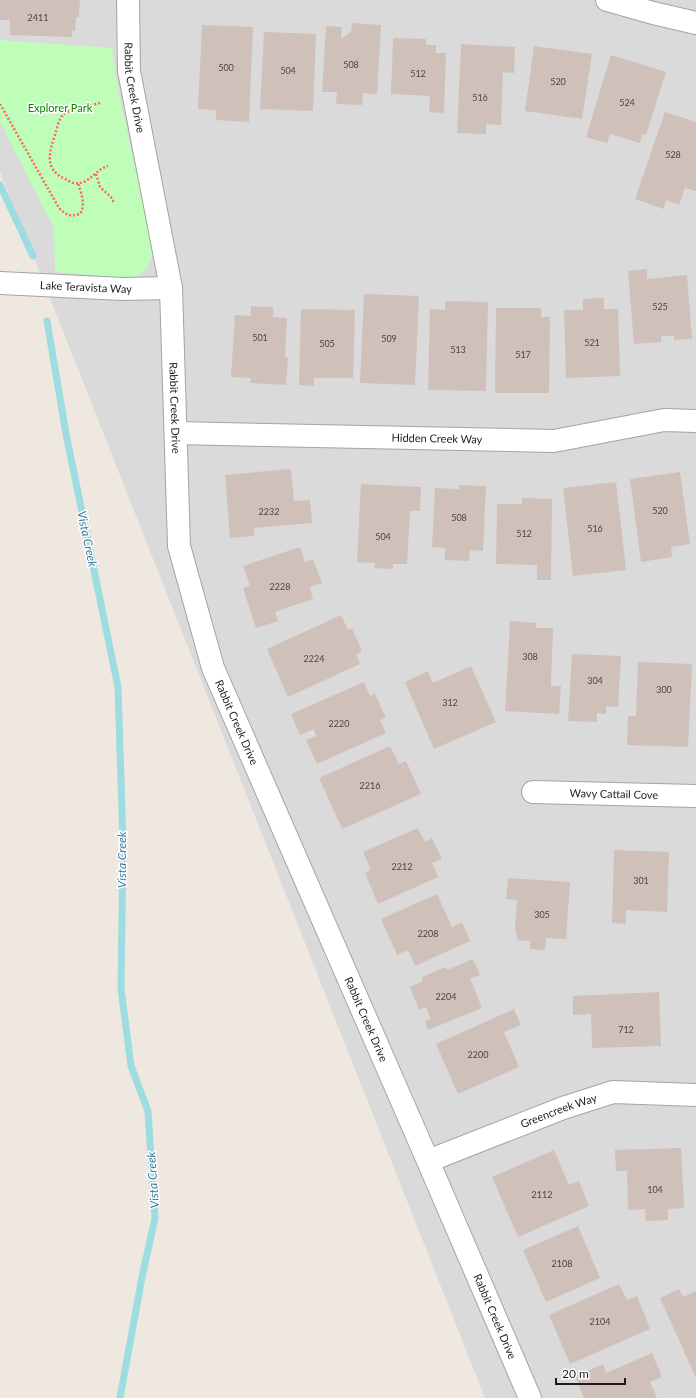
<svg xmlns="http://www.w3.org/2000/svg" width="696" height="1398" viewBox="0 0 696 1398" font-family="Lato,sans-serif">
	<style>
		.residential { fill: #dbdada }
		.park { fill: #befeb9 }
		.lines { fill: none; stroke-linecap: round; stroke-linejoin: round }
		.stream { stroke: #9ddce1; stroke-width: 7 }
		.building { fill: #cfc0ba }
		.minor-casing { stroke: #a4a4a4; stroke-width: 24 }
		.path { stroke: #ff636b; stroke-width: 2.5; stroke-dasharray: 2 2; stroke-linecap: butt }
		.minor { stroke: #fff; stroke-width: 22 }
		.labels { text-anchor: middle; stroke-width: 3; stroke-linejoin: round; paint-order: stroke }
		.number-label { font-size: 9px; fill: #4a4644 }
		.street-label { font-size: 11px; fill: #1d1d1d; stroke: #fff }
		.park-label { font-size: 11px; fill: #0b8401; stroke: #fff }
		.water-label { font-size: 12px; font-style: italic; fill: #3a7a9c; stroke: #fff }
	</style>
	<rect width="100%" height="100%" fill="#efe8e1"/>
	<path class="residential" d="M0,0H696V1398H485L0,172Z"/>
	<path class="park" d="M0,40L112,48L118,90L144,209L153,253L148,267L141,274L129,278L55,272L54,228L0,122Z"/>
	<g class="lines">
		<path class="stream" d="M0,185L33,256
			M47,321L66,434L118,687L123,843L121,988L131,1066L148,1111L155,1218L142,1277L120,1398"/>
	</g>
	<path class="building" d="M0,0H80L79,17H76L75,31L72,30V37L10,35V20H0Z
		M352,23L381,25L377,94L363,93L362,105L336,104L337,92H322L326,26L342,27L341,39L351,32Z
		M202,25L253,27L249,122L216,120V110L198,109Z
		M264,32L316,34L313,111L260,109Z
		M393,38L426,39V45H436V53H446L444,113L429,112L430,96L391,94Z
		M461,44L515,47L514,73L503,72L501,125L486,124V134L457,133Z
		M534,46L592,54L582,119L525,111Z
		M611,55L666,72L646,135L642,134L640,143L610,134L607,143L586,137Z
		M665,112L696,122V191L685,188L679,205L666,200L664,209L635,199Z
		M647,269V279L687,275L692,339L674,340V336H661V342L634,344L628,271Z
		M364,294L419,296L415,385L360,383Z
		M604,298V309H618L620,376L566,378L564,310H583V299Z
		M445,301L488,302L486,391L428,390L430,309L445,310Z
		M251,306L273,307V317L287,318L285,357L288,358L286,385L250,383L251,378L231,377L235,315L251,316Z
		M496,308H541V317H550L549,393H495Z
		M301,309L355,310L353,378H314V386L299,385Z
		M291,469L294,501L310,500L312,523L254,528V536L230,538L225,475Z
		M680,472L690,544L671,547L672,557L641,562L630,479Z
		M616,482L626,570L573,576L563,488Z
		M361,484L421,487L420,511H410L407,564H393V569L374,568L375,563L357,562Z
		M459,485L486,486L483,551L470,550L469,561L445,560V548L432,547L435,488L459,489Z
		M522,498L552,499L551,580H537V565L496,564L497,504H522Z
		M300,547L305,562L313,559L322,583L310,587L313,599L275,612L278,621L256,628L243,588L250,586L243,566Z
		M341,615L348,630L352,628L362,651L356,654L360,664L288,697L267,649Z
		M510,621L536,623V628H553L551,686H561L559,714L505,711Z
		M572,654L621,656L618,707L606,706V714L597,713V722L568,721Z
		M638,662L692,664L688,747L627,745L628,716H636Z
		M471,666L496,722L434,749L405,682L428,671L433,683Z
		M364,682L370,696L375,694L386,718L380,720L386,733L317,764L306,740L316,736L314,729L300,735L291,714Z
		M390,746L399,764L406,761L421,794L342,829L319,778Z
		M418,828L425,842L432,838L442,859L432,863L438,877L378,904L365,873L371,870L363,852Z
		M614,850L669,852L667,912L626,910V924L612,923Z
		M508,878L570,882L566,939L546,938L545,950L530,949V941L518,940L515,929L517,900L506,899Z
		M437,894L452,927L462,922L470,941L415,966L408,950L397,955L381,919Z
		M473,959L480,975L470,978L482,1008L428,1030L425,1021L431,1019L426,1007L419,1010L410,987L423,981L422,977L446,967L447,970Z
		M659,992L661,1046L592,1048L591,1014L573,1015V996Z
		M514,1009L521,1025L504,1032L519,1067L458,1094L436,1044Z
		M681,1148L684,1208L668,1209V1220L646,1221L645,1209L628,1210L627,1171H616L615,1150Z
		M554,1150L569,1185L579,1181L589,1206L518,1237L492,1177Z
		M578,1226L600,1278L546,1302L523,1250Z
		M619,1284L627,1300L637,1296L650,1329L570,1364L549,1315Z
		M679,1289L683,1297L696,1291V1378L660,1298Z
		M652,1353L662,1377L650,1382L657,1398H584L575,1376L603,1364L606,1373Z"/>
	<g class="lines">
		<defs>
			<g id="minor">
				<path id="s1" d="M128,0L129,71L171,288L179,546L213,668L428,1161L530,1398"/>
				<path d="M607,0L653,13L696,23"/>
				<path id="s2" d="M0,283L123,289L171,288"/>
				<path id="s3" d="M176,433L554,441L664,420L696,421"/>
				<path id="s4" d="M533,792L696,796"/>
				<path id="s5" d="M428,1161L563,1108L613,1092L696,1095"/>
			</g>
		</defs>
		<use href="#minor" class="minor-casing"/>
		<path class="path" d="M100,103C91,106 69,108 63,115C58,120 57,129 55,135C49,153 44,169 65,179C68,180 71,183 74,183C88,186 96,169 108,166
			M0,104L59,208C66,215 70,217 80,214C86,204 81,193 78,183
			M96,174L100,187L111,197L114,203"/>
		<use href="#minor" class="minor"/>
	</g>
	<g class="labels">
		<g class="number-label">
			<text x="38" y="21">2411</text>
			<text x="351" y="68">508</text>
			<text x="226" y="71">500</text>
			<text x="288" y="74">504</text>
			<text x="418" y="77">512</text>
			<text x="558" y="85">520</text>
			<text x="480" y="101">516</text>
			<text x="627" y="106">524</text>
			<text x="673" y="158">528</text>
			<text x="660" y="310">525</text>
			<text x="260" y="341">501</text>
			<text x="389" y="342">509</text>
			<text x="592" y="346">521</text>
			<text x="327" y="347">505</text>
			<text x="458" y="353">513</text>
			<text x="523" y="358">517</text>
			<text x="660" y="514">520</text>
			<text x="269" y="515">2232</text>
			<text x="459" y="521">508</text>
			<text x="595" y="532">516</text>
			<text x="524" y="537">512</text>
			<text x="383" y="540">504</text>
			<text x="280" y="590">2228</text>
			<text x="530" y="660">308</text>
			<text x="314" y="662">2224</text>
			<text x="595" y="684">304</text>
			<text x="664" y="693">300</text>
			<text x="450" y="706">312</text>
			<text x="339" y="727">2220</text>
			<text x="370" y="789">2216</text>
			<text x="402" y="870">2212</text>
			<text x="641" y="884">301</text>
			<text x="542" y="918">305</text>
			<text x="428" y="937">2208</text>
			<text x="446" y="1000">2204</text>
			<text x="626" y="1033">712</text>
			<text x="478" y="1058">2200</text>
			<text x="655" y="1193">104</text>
			<text x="542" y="1198">2112</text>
			<text x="562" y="1267">2108</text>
			<text x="600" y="1325">2104</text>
		</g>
		<g class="street-label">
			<text dy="4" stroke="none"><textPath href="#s1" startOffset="88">Rabbit Creek Drive</textPath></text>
			<text dy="4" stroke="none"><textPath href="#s2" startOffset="86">Lake Teravista Way</textPath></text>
			<text dy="4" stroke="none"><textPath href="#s1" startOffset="412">Rabbit Creek Drive</textPath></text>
			<text dy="4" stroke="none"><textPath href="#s3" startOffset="261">Hidden Creek Way</textPath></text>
			<text dy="4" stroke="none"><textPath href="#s1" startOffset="736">Rabbit Creek Drive</textPath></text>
			<text dy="4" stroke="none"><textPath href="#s4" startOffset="81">Wavy Cattail Cove</textPath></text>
			<text dy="4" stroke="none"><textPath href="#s1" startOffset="1060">Rabbit Creek Drive</textPath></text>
			<text dy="4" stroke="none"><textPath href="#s5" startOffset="140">Greencreek Way</textPath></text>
			<text dy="4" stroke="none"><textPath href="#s1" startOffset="1384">Rabbit Creek Drive</textPath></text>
		</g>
		<g class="park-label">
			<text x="60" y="112">Explorer Park</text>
		</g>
		<g class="water-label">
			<text transform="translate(87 539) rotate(78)" y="4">Vista Creek</text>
			<text transform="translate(122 860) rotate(-90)" y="4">Vista Creek</text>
			<text transform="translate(153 1180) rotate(-94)" y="4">Vista Creek</text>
		</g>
	</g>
	<path d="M556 1378v6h69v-6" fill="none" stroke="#1d1d1d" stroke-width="2"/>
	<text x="562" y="1378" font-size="12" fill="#1d1d1d" stroke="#ffffff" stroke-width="3" paint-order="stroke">20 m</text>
</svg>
